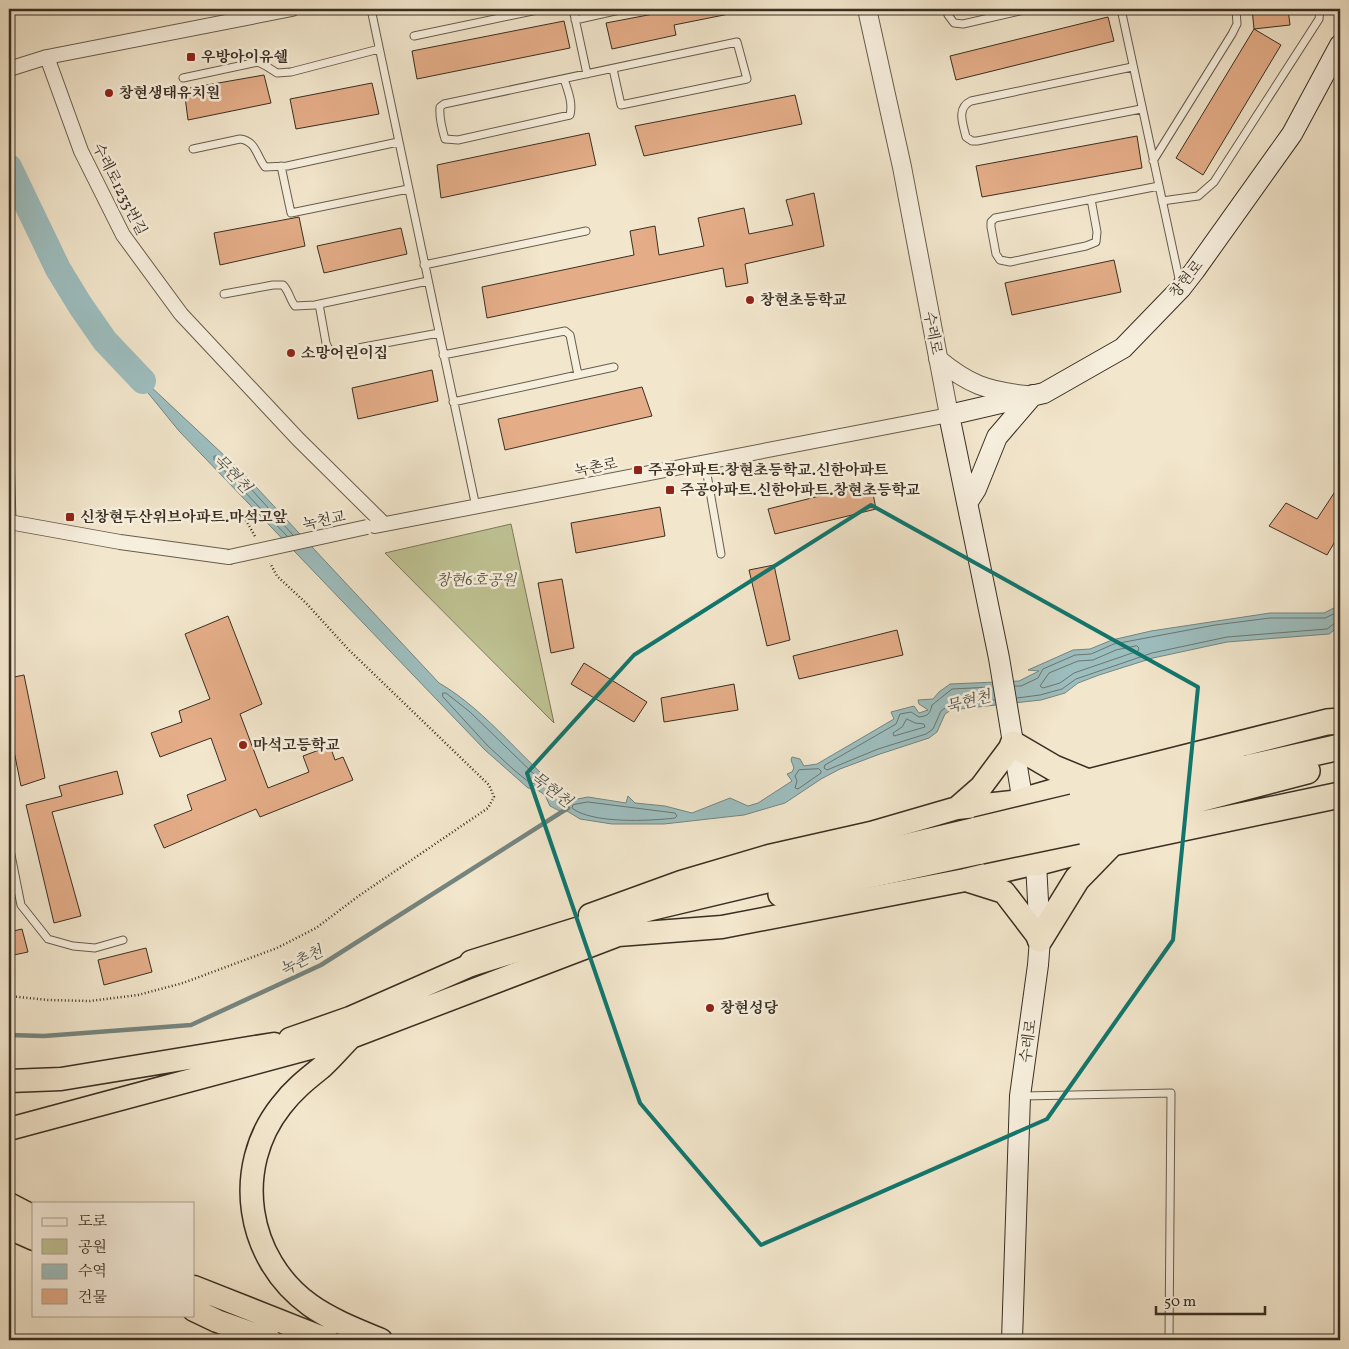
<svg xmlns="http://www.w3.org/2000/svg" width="1349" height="1349" viewBox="0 0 1349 1349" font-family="Vollkorn,'Noto Serif KR',serif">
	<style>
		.green { fill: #bfc394; stroke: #7c795b }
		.water { fill: #9dbebf; stroke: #758580 }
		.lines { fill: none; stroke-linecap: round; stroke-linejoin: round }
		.shore { stroke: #6b7670; stroke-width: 1 }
		.stream { stroke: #758580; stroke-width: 4.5 }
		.river { stroke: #9dbebf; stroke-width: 26 }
		.building { fill: #e4ad88; stroke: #392f22 }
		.service-casing { stroke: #675d4c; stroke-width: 9 }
		.minor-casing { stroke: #675d4c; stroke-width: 16 }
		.tertiary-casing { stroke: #675d4c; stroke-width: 20 }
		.secondary-casing { stroke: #392f22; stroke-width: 22 }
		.trunk-casing { stroke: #392f22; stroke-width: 25 }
		.motorway-casing { stroke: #392f22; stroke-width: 28 }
		.path { stroke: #392f22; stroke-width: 2.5; stroke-dasharray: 1 2.5; stroke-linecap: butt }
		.service { stroke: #f7efde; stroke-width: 7 }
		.minor { stroke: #f7efde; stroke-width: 14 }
		.tertiary { stroke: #f7efde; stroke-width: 18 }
		.secondary { stroke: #f7efde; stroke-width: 20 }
		.trunk { stroke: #f2e6cc; stroke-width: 22 }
		.motorway { stroke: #f2e6cc; stroke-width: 25 }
		.minor-bridge-casing { stroke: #675d4c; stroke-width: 16; stroke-linecap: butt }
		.motorway-bridge-casing { stroke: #392f22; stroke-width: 28; stroke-linecap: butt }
		.minor-bridge { stroke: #f7efde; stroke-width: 14 }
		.motorway-bridge { stroke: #f2e6cc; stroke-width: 25 }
		.marked { fill: none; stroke: #0f766e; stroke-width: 4; stroke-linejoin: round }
		.poi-dot { fill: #8f2418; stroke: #f7efde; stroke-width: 2 }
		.labels { text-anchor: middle; stroke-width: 5; stroke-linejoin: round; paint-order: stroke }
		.poi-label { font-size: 15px; font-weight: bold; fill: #392f22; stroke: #f7efde; text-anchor: start }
		.street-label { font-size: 15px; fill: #392f22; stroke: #f7efde }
		.park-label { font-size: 15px; font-style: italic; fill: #5a543e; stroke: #f7efde }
		.water-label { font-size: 16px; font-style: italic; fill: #525349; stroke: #f7efde }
	</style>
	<rect width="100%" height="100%" fill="#f2e6cc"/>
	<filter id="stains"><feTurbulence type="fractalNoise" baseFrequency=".004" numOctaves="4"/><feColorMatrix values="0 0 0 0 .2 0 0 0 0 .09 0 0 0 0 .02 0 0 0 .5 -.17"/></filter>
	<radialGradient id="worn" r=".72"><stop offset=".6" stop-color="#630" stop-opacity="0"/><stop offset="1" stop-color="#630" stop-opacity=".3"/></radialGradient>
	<path class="green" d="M511,524L554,723L385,553Z"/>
	<path class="water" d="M118,356L243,473L439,683C488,711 526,765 572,800L588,797L626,803L628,796L635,803L665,806L692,813L730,798L748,806L758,803L792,781L787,774L792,772L794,768L791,760L792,757L800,759L804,766L817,764L894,719L891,712L914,706L919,713L928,710L919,704L918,700L933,699L939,692L950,684L1019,681L1039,671L1028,670L1073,650L1090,649L1112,640L1151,631L1270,613H1324L1340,605V628H1337L1329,634L1227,642L1153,658L1099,675L1078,683L1065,693L1041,700L951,710L945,714L937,732L929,738L880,754L840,769L821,779L785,803L744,815L664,824H612L580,819L567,811H560L550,806L545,795L536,789L528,788L485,750L179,431Z"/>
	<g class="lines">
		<path class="shore" d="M287,536L214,460V456H217L240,477L293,535
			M1137,646L1139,648L1138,651L1074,673L1060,683L1043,688L1040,686L1049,673L1078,661L1093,660L1116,650Z
			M1015,686H1021L1038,678L1043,669L1075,655L1091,654L1114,644L1215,625L1270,618H1325L1340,611
			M992,687L952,689L932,705C930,714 928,716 919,717L911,712L900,714L896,724L825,765L824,768L827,770L878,749L926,734L933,729L941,711L949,705L995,700
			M443,693H446L470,712L541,781V784L530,783L514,770L488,746L443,697Z
			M1017,698L1040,695L1062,689L1076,679L1152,653L1227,637L1327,629L1335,623H1340
			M907,719L915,723L924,724L925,727L894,736L893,733L902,727Z
			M819,769L821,771V773L798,789L795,788L797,781L795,776L799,770Z
			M588,802L675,813L677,816L675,818C650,821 592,824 572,808L573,805Z"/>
		<path class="stream" d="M9,1035L44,1036L191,1025L321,965L568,808"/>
		<path class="river" d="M9,167L58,269L80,305L105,341L143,381"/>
	</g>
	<path class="building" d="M669,9H729V14L674,25L676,35L612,49L606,23L669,11Z
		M1252,9H1288L1290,25L1254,29Z
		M1108,17L1114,41L956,80L950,56Z
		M564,21L570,48L417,79L412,51Z
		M1254,29L1281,45L1203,175L1176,158Z
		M264,75L271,103L188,120L184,89Z
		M372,83L379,114L296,129L290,99Z
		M795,95L802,124L644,156L635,126Z
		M589,133L596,165L441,198L437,165Z
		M1137,136L1142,168L982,197L976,166Z
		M814,193L824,246L745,264L748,283L726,287L723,268L487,318L482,287L634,255L630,231L655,226L659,255L704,246L698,218L744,208L749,234L793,225L786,200Z
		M299,217L305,246L220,265L214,233Z
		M401,228L407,254L324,273L317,246Z
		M1114,260L1121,292L1012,315L1005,283Z
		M432,370L438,401L358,419L352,388Z
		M642,387L652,416L505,450L498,419Z
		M871,483L876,509L775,534L768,509Z
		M1340,484V533L1327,555L1269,526L1286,503L1317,519Z
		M660,507L665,536L576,553L571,523Z
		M774,565L790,640L767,646L749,570Z
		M562,579L574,648L551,653L538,583Z
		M228,616L262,704L240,714L268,788L309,772L303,756L330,746L335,760L343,757L353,780L260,817L256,809L164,848L154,825L192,810L187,795L226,780L211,738L160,757L151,733L182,722L179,711L210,699L185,634Z
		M897,630L903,655L799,679L793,656Z
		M584,663L647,702L634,722L571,684Z
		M24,675L45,778L21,786L9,726V678Z
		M734,684L738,710L664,722L661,698Z
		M117,771L123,794L52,812L81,916L54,923L26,805L62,796L59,786Z
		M22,929L28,952L9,956V932Z
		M146,948L152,972L104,985L98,960Z"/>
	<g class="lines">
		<defs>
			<path id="service" d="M371,9L476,507
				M573,9L587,74
				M946,9L948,15L954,23L963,24L1028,9
				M1121,9L1180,283
				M575,20L624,9
				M414,36L542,9
				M1132,67L971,101C956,108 963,124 966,137L972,141H977L1141,109
				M183,78L258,62L266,66L277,73L291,72L379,49
				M564,79C568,91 573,103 570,115L458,140L445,139C442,129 439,118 440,107L444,104L737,42L747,79L621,105L613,69
				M193,149L240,139C256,141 256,155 265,167L287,166L398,142
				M1153,161L1232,34L1237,24L1236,9
				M281,166L291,213L408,189
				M1091,199L1097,232L1096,242L1086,246L1010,262L1000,260L996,254L991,227V222L995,218L1159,186
				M1162,201L1198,196L1214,182L1319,19L1320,9
				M424,265L586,231
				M224,294L273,285H283C289,291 290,300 295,306L315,305L428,281
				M319,304L326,343L329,350L342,351L439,333
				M443,355L565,331L570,335L578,375
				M453,402L614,367
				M9,414L12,522
				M705,463L721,554
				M9,845L21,905L48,939L73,946L95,948L123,940
				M1023,1096L1171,1093L1169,1340"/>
			<path id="minor" d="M292,9L47,57L81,151L123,235L181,314L298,439L384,524
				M9,69L47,57
				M9,522L120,542L229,557
				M375,526L949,415"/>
			<path id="tertiary" d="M867,9L902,167L949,415
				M938,359C968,384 987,391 1026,395"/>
			<path id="secondary" d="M967,503L976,489L997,437L1033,395
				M1025,815L999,658L949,415L1044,393L1123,348L1181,288L1195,270L1292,134L1340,45
				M1012,1340L1020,1096L1038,965L1040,939L1036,863L1033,848"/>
			<path id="trunk" d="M957,808L981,787L1013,744
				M966,880L1004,892L1040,939
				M590,915L681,882L769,856L871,833L957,808L1022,801
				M351,1037C341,1047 332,1058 322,1067C307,1079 293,1090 281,1106C232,1168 246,1259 310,1305C331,1320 357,1330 381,1340
				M290,1039L350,1018L489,957
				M9,1081L61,1079L274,1044
				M9,1129L351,1037L618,935L722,927L965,880L1036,863
				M9,1204L34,1217
				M9,1228L34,1239
				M194,1287L328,1340
				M194,1310L217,1321L270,1340"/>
			<path id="motorway" d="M1013,744L1054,768L1088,782
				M1022,801L1088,782L1327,722L1340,721
				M1073,807L1340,747
				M1077,831L1307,771
				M1036,863L1112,843L1340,795
				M781,894L981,851
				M1040,939L1077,879L1112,843
				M472,963L649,908L977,830"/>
		</defs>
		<use href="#service" class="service-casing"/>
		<use href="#minor" class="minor-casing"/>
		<use href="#tertiary" class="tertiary-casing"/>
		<use href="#secondary" class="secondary-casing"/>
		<use href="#trunk" class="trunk-casing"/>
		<use href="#motorway" class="motorway-casing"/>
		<path class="path" d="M244,517L256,538
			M9,996L48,1000L90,1001L138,995L183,983L277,948L316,928L360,895L488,808L494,797L489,785L349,650L306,603L277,576L270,563"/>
		<use href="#service" class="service"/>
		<use href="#minor" class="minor"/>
		<use href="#tertiary" class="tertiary"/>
		<use href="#secondary" class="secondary"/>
		<use href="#trunk" class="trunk"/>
		<use href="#motorway" class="motorway"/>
		<defs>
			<path id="minor-bridge" d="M229,557L367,527"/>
			<path id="motorway-bridge" d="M977,830L1073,807
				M981,851L1077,831"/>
		</defs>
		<use href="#minor-bridge" class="minor-bridge-casing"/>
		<use href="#motorway-bridge" class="motorway-bridge-casing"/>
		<use href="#minor-bridge" class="minor-bridge"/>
		<use href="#motorway-bridge" class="motorway-bridge"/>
	</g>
	<path class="marked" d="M871,505L1198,687L1173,940L1047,1119L761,1245L640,1103L527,773L634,655Z"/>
	<g class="poi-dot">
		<rect x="186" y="52" width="10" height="10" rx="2.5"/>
		<circle cx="109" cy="93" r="5"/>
		<circle cx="750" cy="300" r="5"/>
		<circle cx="291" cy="353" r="5"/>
		<rect x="633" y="465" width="10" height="10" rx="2.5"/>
		<rect x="665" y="485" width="10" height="10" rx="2.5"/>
		<rect x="65" y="512" width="10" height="10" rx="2.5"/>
		<circle cx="243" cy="745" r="5"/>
		<circle cx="710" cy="1008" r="5"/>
	</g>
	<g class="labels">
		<g class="poi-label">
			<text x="201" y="62">우방아이유쉘</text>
			<text x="119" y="98">창현생태유치원</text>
			<text x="760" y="305">창현초등학교</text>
			<text x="301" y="358">소망어린이집</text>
			<text x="648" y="475">주공아파트.창현초등학교.신한아파트</text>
			<text x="680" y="495">주공아파트.신한아파트.창현초등학교</text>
			<text x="80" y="522">신창현두산위브아파트.마석고앞</text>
			<text x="253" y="750">마석고등학교</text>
			<text x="720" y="1013">창현성당</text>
		</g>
		<g class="street-label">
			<text transform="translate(120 189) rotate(63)" y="5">수레로1233번길</text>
			<text transform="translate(1186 279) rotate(-51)" y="5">창현로</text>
			<text transform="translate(933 333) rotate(79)" y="5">수레로</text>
			<text transform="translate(596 467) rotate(-11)" y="5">녹촌로</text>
			<text transform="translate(324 520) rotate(-12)" y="5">녹천교</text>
			<text transform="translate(1028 1041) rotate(-82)" y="5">수레로</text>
		</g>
		<g class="park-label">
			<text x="476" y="585">창현6호공원</text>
		</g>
		<g class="water-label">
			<text transform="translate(233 473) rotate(46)" y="6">묵현천</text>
			<text transform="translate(968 701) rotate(-15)" y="6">묵현천</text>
			<text transform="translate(552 789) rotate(37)" y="6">묵현천</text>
			<text transform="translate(301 960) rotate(-27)" y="6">녹촌천</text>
		</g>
	</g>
	<rect width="1349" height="1349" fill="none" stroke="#f2e6cc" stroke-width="30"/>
	<rect x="10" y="10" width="1329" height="1329" fill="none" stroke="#392f22" stroke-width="2.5"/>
	<rect x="15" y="15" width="1319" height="1319" fill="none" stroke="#392f22"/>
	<rect x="32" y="1202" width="162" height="115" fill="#f7efde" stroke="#aba293"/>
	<rect x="42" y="1218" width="25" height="8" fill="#f7efde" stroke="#aba293"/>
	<text x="78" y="1226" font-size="15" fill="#392f22">도로</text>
	<rect x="42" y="1239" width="25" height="15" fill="#bfc394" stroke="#aba293"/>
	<text x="78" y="1252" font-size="15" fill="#392f22">공원</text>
	<rect x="42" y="1264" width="25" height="15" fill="#9dbebf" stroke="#aba293"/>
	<text x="78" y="1276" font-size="15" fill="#392f22">수역</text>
	<rect x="42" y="1289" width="25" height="15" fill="#e4ad88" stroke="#aba293"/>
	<text x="78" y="1302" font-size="15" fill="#392f22">건물</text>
	<path d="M1156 1306v8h109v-8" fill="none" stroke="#392f22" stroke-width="2.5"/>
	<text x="1164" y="1306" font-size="15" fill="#392f22" stroke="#f7efde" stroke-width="4" paint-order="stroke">50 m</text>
	<rect width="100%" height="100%" filter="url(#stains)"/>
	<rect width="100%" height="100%" fill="url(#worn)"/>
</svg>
